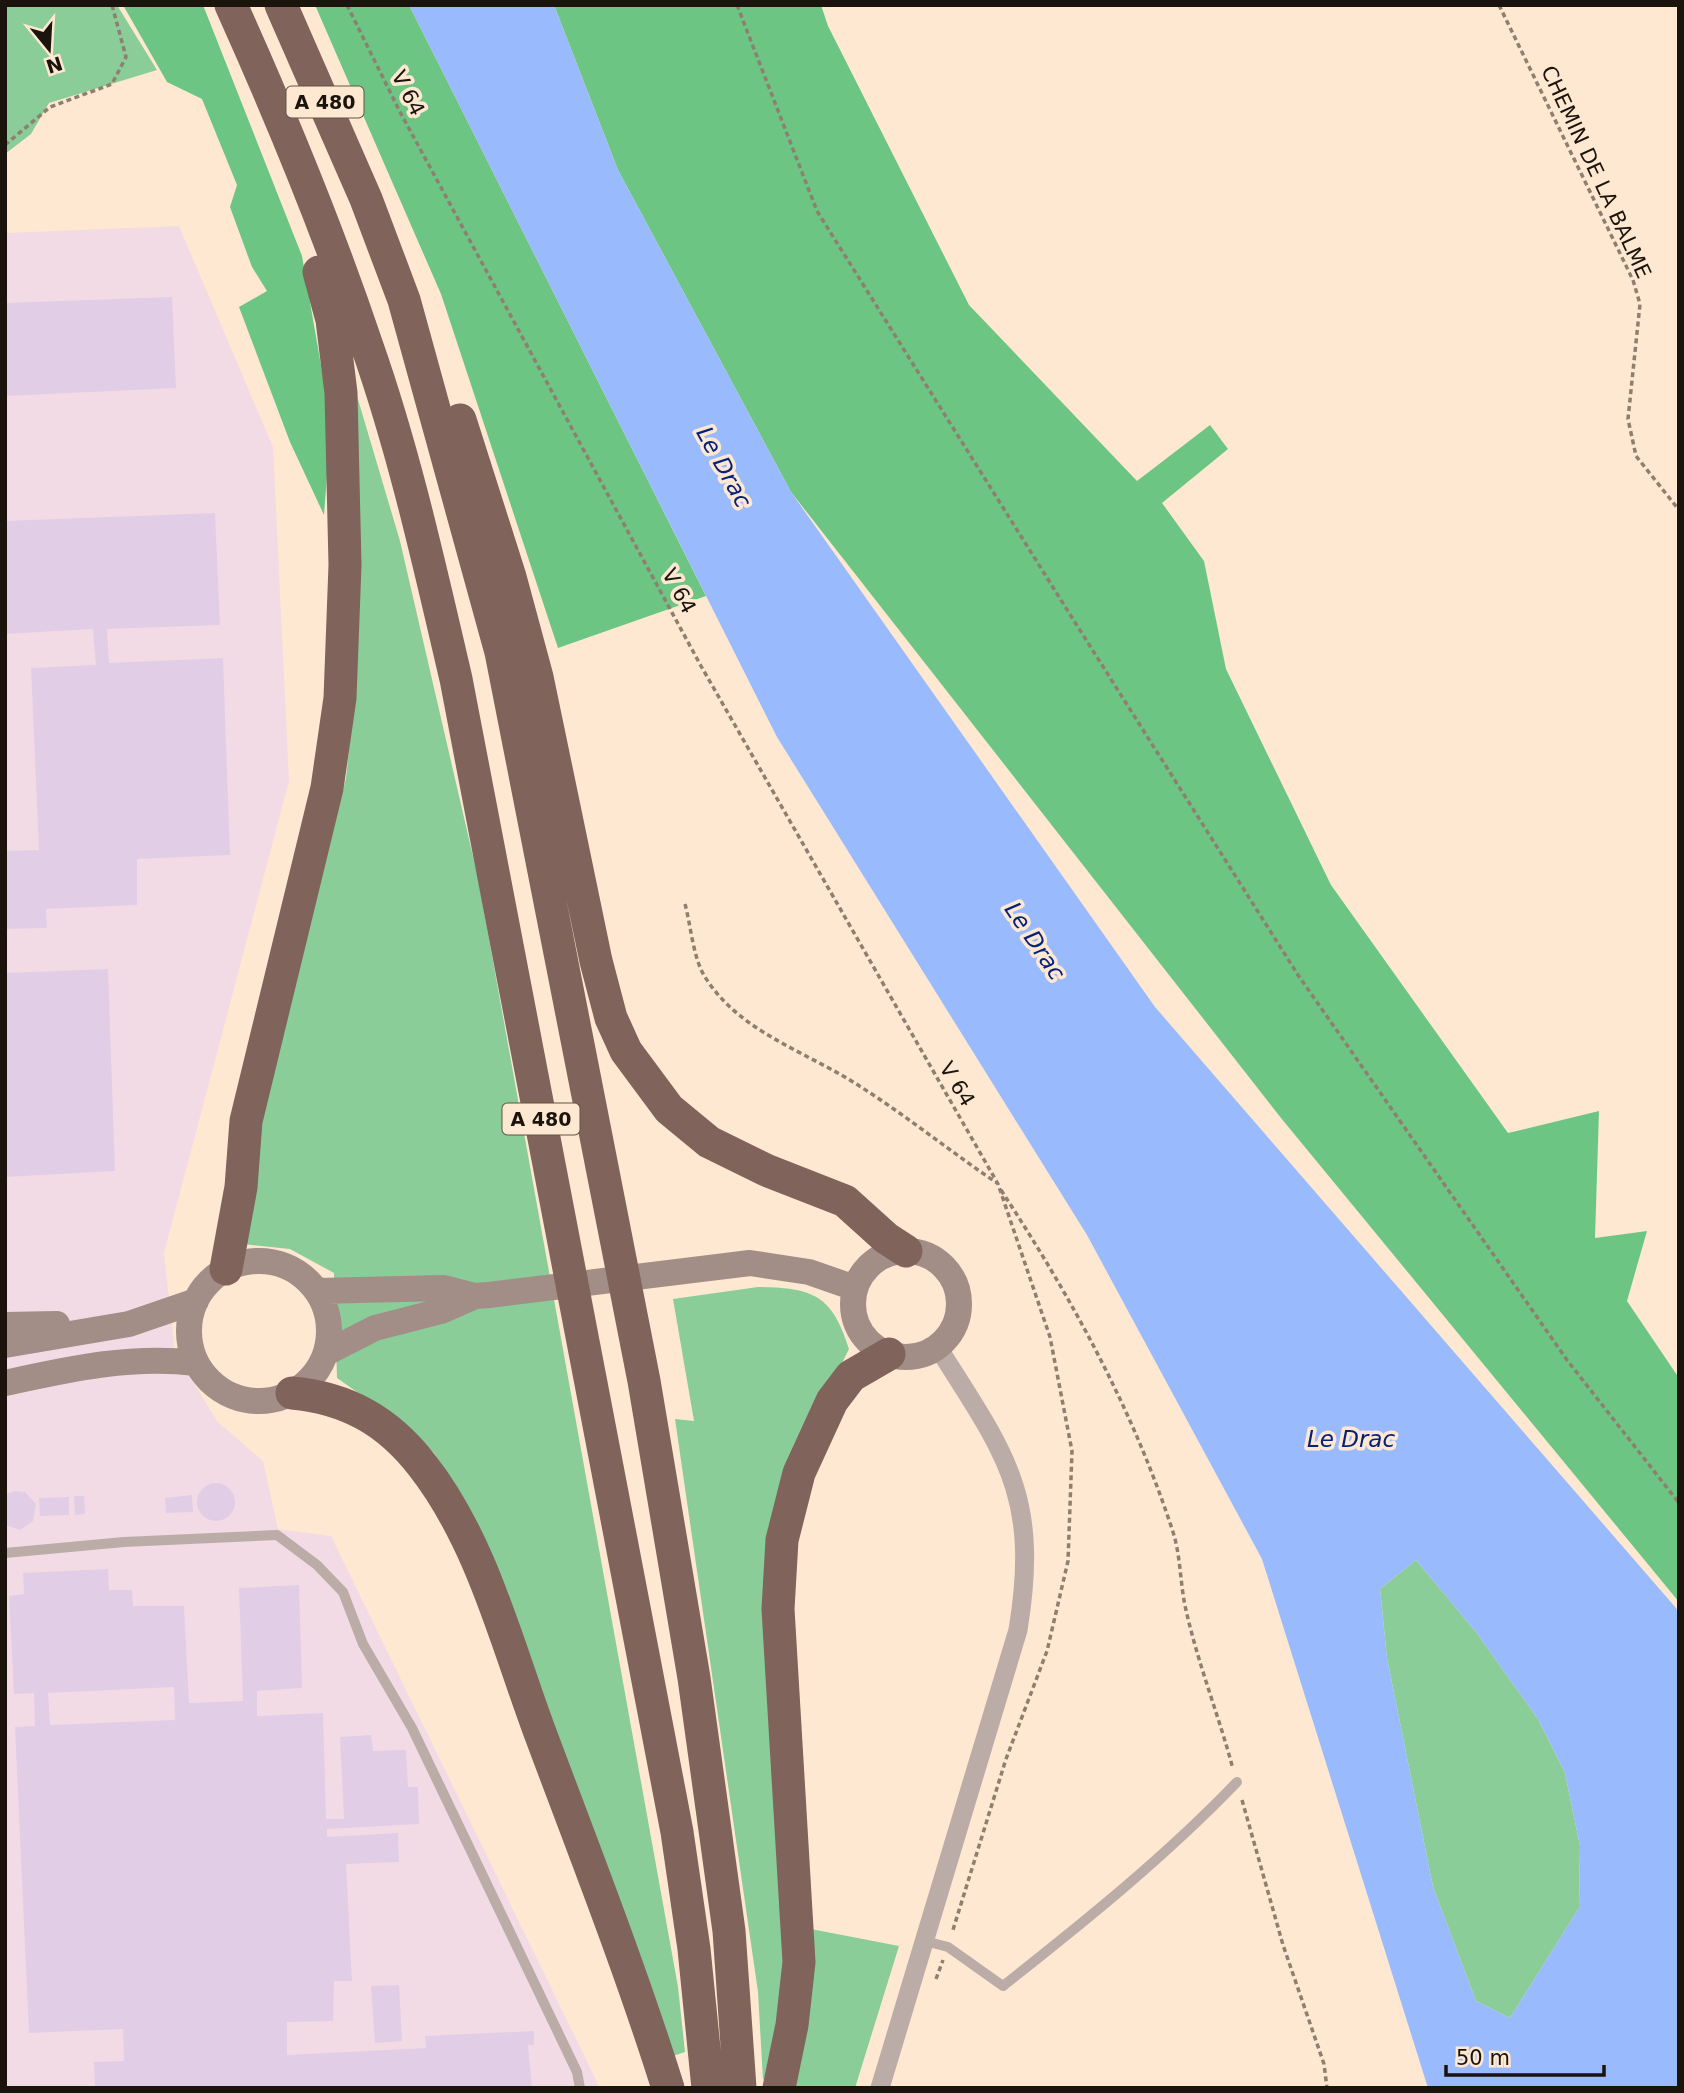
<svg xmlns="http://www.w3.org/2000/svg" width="1684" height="2093" viewBox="0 0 1684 2093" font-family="'DejaVu Sans',sans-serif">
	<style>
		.industrial { fill: #f3dbe5 }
		.green { fill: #8acd99 }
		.forest { fill: #6dc584 }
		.water { fill: #99bafc; fill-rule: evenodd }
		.building { fill: #e2cde6; fill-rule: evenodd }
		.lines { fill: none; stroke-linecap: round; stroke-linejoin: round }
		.path { stroke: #8e7f6f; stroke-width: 3.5; stroke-dasharray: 5 3.5; stroke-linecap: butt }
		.lane { stroke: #bbaca8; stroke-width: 10 }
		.street { stroke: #bbaca8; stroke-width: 19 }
		.secondary { stroke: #a28d87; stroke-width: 26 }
		.highway { stroke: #80635b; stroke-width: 33 }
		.labels { text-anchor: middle; stroke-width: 7; stroke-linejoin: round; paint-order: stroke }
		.shield { fill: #ffe8d1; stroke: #5f5447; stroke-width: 2 }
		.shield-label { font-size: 19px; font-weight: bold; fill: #1b140c }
		.street-label { font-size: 21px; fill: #1b140c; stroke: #ffe8d1 }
		.water-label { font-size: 23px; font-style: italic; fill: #04227d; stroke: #ffe8d1 }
	</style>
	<rect width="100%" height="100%" fill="#ffe8d1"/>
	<path class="industrial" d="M179,226L273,447L289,781L164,1253L175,1352L217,1421L263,1461L278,1529L331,1536L600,2088H5V233Z"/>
	<path class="green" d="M5,5H117L157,70L49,103L31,134L5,154Z
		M349,369L400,541L478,878L678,1987L685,2052L667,2058L459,1492L434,1453L408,1428L337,1378L334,1273L290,1249L243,1244L260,1127L346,778L353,713Z
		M758,1287C812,1288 832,1294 849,1349L810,1427L773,1531L790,1985L775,2063L763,2080L758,1992L675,1419L694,1421L673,1299Z
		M1416,1560L1476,1632L1538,1719L1565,1773L1580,1846L1579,1908L1510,2018L1476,2001L1433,1887L1387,1658L1380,1589Z
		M811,1929L899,1946L855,2088H795Z"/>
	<path class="forest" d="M123,5H203L302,256L331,423L324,515L290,442L239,307L267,291L252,267L230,207L237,185L202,99L167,82Z
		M315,5H409L706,596L558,648L441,294Z
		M554,5H821L828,26L969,305L1137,481L1210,425L1228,449L1162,503L1204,561L1226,669L1331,885L1508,1133L1599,1111L1595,1238L1647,1231L1627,1301L1679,1378V1602L1281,1118L791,492L618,170Z"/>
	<path class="water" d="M409,5H554L618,170L791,492L1155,1007L1676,1608L1679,1615V2088H1428L1262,1559L1087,1235L777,737ZM1416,1560L1476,1632L1538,1719L1565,1773L1580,1846L1579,1908L1510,2018L1476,2001L1433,1887L1387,1658L1380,1589Z"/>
	<path class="building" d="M172,297L176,388L5,396V303Z
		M215,513L220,625L107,629L109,663L223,658L230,855L137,859V905L46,909L47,928L5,929V851L39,850L31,668L96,665L93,629L5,634V521Z
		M108,969L115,1171L5,1177V973Z
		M197 1502a19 19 0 1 1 38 0a19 19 0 1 1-38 0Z
		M15,1491L25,1492L36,1504L33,1521L20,1530L5,1525V1494Z
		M192,1495L193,1512L166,1513L165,1498Z
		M74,1496H84L85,1514L75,1515Z
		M69,1497V1515L40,1516L39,1498Z
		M108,1569L109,1590H132L133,1606H184L189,1703L243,1701L239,1588L299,1585L302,1688L257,1691V1716L323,1713L326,1819H344L340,1737L371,1735L373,1751L406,1750L408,1787H418L419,1824L327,1829V1837L398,1833L399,1862L346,1864L352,1981H334L333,2021L287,2022V2055L426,2048L425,2036L534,2031V2045H528L532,2088H95L94,2062L124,2061L123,2029L29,2033L15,1727L35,1726L34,1693L14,1694L9,1596L24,1594L23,1573ZM174,1687L175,1720L50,1725L48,1693Z
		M399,1985L402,2041L375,2043L371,1986Z"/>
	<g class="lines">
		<path class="path" d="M347,5L400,112L701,666L998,1184L1050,1337L1072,1451L1068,1561L1047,1651L1006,1759L952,1933
			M737,5L817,211L1071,616L1298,975L1567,1360L1679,1503
			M1499,5L1633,280L1640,304L1628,419L1636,456L1679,510
			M5,145L50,107L112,84L126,57L112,5
			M685,904C691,926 693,958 705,977C740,1033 808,1052 861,1087C908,1117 951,1152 997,1183
			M1001,1190C1071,1297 1133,1409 1173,1532C1181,1557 1180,1585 1186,1610C1198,1664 1219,1716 1233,1769
			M1242,1800L1283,1945L1324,2064L1327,2088
			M936,1979L943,1960"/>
		<path class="lane" d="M5,1553L124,1542L277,1535L317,1565L343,1592L363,1644L412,1728L577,2072L580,2088
			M925,1941L948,1947L1003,1986C1084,1922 1165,1857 1237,1782"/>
		<path class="street" d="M880,2088L1018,1630C1040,1495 1006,1455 937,1346"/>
		<path class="secondary" d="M853 1304a53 53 0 1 1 106 0a53 53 0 1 1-106 0Z
			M189 1331a70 70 0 1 1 140 0a70 70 0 1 1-140 0Z
			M317,1291L444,1288L475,1296L489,1295L750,1263L809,1272L855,1288
			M5,1325L57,1324
			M5,1345L129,1324L196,1301
			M326,1353L375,1328L441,1311L475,1296
			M5,1383C69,1369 131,1355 196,1363"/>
		<path class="highway" d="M231,5C281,116 328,230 367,346C405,454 430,568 456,679L677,1832L694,1949L708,2088
			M281,5L366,199L404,300L501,652L644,1381L694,1678L729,1931L740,2088
			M460,420L510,577L537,677L596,961L611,1018L626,1051L669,1109L709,1142L766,1170L845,1201L886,1238L906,1251
			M226,1269L241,1187L246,1121L327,788L340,698L345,565L341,393L332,320L319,272
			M292,1393C347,1398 388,1421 422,1465C481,1540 506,1641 539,1730C583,1848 630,1967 668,2088
			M779,2088L792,2025L799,1962L778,1609L782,1540L799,1473L832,1401L851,1376L889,1354"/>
	</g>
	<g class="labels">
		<g class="shield">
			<rect x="286.5" y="86.5" width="77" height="31" rx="5"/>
			<rect x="502.5" y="1103.5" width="77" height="31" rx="5"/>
		</g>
		<g class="shield-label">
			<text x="325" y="109">A 480</text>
			<text x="541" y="1126">A 480</text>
		</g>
		<g class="street-label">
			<text transform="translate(408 93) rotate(63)" y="7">V 64</text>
			<text transform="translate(1596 172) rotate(65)" y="7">CHEMIN DE LA BALME</text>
			<text transform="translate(679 591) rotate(62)" y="7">V 64</text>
			<text transform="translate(957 1084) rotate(59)" y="7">V 64</text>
		</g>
		<g class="water-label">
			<text transform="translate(724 467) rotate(61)" y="8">Le Drac</text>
			<text transform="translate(1035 941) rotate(56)" y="8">Le Drac</text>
			<text x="1351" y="1447">Le Drac</text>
		</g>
	</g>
	<rect width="1684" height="2093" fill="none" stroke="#1b140c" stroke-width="14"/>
	<g transform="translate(49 49) rotate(162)" stroke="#ffe8d1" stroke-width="5" paint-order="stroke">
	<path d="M0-5L12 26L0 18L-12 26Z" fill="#1b140c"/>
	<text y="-10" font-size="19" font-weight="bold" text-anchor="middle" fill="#1b140c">N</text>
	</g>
	<path d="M1446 2065v10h158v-10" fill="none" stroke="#1b140c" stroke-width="3.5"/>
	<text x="1456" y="2065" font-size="21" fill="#1b140c" stroke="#ffe8d1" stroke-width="5" paint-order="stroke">50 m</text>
</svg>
